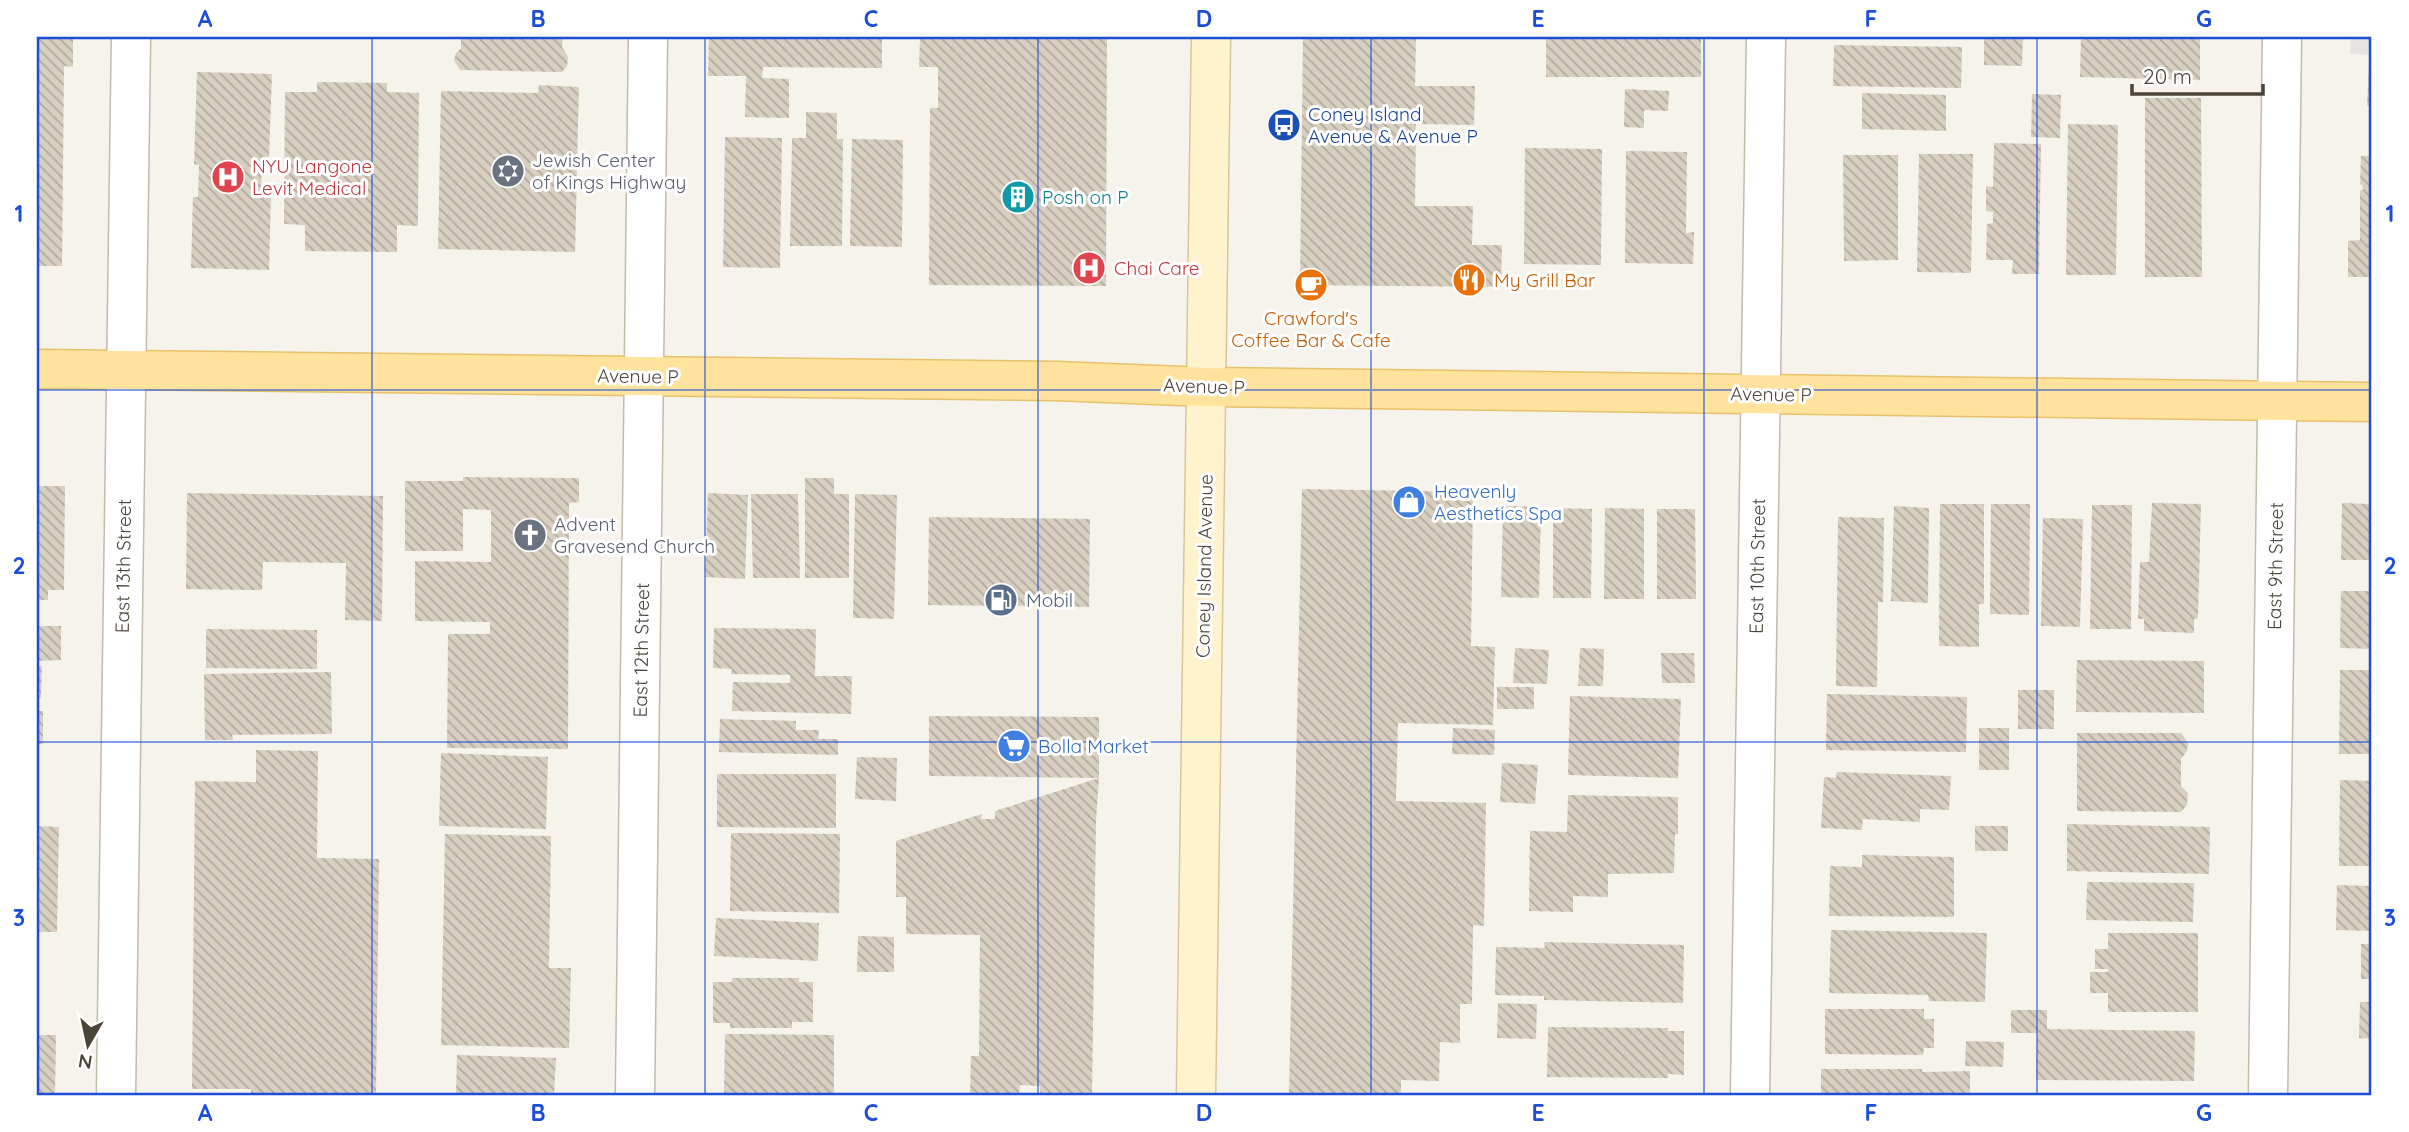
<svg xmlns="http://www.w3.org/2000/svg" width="2409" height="1132" viewBox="0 0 2409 1132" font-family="Quicksand,sans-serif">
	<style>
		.parking { fill: #e5e3e0 }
		.building { fill: url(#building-back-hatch) }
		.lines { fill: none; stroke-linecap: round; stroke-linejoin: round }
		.street-casing { stroke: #c2bbae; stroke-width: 41 }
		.secondary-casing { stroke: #d6c79b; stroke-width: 41 }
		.primary-casing { stroke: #e6c16a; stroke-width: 41 }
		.street { stroke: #fff; stroke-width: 38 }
		.secondary { stroke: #fff3cd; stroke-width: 38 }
		.primary { stroke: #ffe39c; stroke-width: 38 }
		.grid { fill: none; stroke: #1d4ed8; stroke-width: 2; stroke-opacity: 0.55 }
		.labels { text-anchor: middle; stroke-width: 6; stroke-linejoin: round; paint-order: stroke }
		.transit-label { font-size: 19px; fill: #164399; stroke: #fff; text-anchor: start }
		.worship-label { font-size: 19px; fill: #5b616d; stroke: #fff; text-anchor: start }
		.health-label { font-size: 19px; fill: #be3a42; stroke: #fff; text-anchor: start }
		.culture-label { font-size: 19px; fill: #0d838f; stroke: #fff; text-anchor: start }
		.food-label { font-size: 19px; fill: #c56008; stroke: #fff; text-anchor: start }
		.street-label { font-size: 19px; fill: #4b4439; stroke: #fff }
		.shop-label { font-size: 19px; fill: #366cbe; stroke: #fff; text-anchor: start }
		.service-label { font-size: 19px; fill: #4e5e75; stroke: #fff; text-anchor: start }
		.neatline { fill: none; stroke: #1d4ed8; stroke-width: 2.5 }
		.grid-label { font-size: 23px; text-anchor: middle; font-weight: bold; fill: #1d4ed8 }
	</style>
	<defs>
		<pattern id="building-back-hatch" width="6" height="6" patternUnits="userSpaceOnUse" patternTransform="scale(1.75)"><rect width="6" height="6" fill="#d8cfc1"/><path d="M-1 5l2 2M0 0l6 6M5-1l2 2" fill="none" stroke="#b1aa9e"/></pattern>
	</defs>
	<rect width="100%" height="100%" fill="#f6f3ec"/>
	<path class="parking" d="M2351,37H2372V55L2350,54Z"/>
	<path class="building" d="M37,37H73V67L64,66L62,266H37Z
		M461,37H563L562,47L568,57L567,66L562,72L460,70L454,60L456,53L461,48Z
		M709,37H882V68L763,67L762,78L789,79V118L745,117L746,76H708Z
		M920,37H1107L1106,286L929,285L930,108H938V67H919Z
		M1303,37H1416L1415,86H1475L1474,125L1416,124L1415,206H1473L1472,245H1502L1501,287L1300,285Z
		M1546,37H1701V77H1546Z
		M1984,37H2023L2022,66L1984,65Z
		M2081,37L2200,38V80L2080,77Z
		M1834,45L1962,47L1961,88L1833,86Z
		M2369,63H2372V106H2367Z
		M197,72L272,74L269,158H262L261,193L271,194L269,270L191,268L193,197H198L199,165L194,164Z
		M317,82L387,83V92L419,93L418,226L397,225V252L305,251V225L284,224L285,92H317Z
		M539,85L579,87L575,252L438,249L441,91L538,93Z
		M1625,89L1669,91L1668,111L1644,110V128L1624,127Z
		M1862,93L1946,95V131L1862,129Z
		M2032,94L2061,95L2060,138L2031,137Z
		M2145,98H2201L2202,277H2145Z
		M806,112L837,113V139H843L842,246H790L792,138H806Z
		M2068,124L2118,125L2116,275H2066Z
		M725,137L782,138L780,268L723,267Z
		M852,139L903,140L902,247L850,246Z
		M1994,143L2041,144L2039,274H2012L2013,260H1986L1987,224L1993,223V212L1986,211V186L1993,187Z
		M1525,148L1602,149L1601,265L1524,264Z
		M1626,151L1687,152L1686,233L1694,232L1693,264L1625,263Z
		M1919,154H1973L1971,273L1917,272Z
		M1843,155H1898V260L1844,261Z
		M2361,156H2372V277H2348V241L2360,240V190H2363L2362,184L2360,185Z
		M463,477L579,478V502L569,503L568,749L447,748L448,634H490V622L415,621V561L491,562V510L463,509V551H405V481H463Z
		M805,478H834V494H849V578H805Z
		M37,486H65L64,590H48V600H37Z
		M1302,489L1473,492L1471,646L1495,647L1493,725L1398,723L1396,801L1486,803L1484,926L1473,925L1472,1004H1460V1043L1440,1042L1439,1081L1401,1080V1095H1289Z
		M187,493L383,496L382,621L345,620L346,563L263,562L262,590L186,589Z
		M708,493L748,495L745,579L705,577Z
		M751,494H798L800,578H753Z
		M855,494L897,495L894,619L853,618Z
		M2152,503L2201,504L2198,618L2194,619V633L2144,631V619H2138L2140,562H2149Z
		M2342,503L2372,504V560H2341Z
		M1940,504H1984V604H1979V647L1939,646Z
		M1991,504H2030L2029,615L1990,614Z
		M2092,505H2132L2131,629H2090Z
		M1503,506L1541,507L1539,598L1501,597Z
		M1894,506L1929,508L1928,603L1891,601Z
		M1553,508L1592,509L1591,598H1553Z
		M1605,508L1644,509V599H1604Z
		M1657,509H1695L1696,599H1657Z
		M929,517L1090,519L1089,607L928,605Z
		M1838,517L1884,518L1883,602H1878L1877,687L1836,686Z
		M2043,518L2083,519L2080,627L2041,626Z
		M2341,591H2372V649L2340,648Z
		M37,626H61V660L37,661Z
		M714,628L816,629L815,676H852L851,714L732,711L733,682L790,683V675L731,674L732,669L713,668Z
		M206,629L317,630V669L206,668Z
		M1515,648L1549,650L1547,684L1513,683Z
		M1580,648L1604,649L1603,686H1578Z
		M1661,653H1694L1695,683H1662Z
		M2077,660L2204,661V713L2076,712Z
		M37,666H42L41,698H37Z
		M2340,670H2372V754H2339Z
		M331,672L332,734L232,735L233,740H205L204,674Z
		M1497,687H1534V709H1497Z
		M2018,690H2054V729H2018Z
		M1827,694L1967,697L1966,752L1826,750Z
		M1570,696L1681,699L1678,778L1568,775Z
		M37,711H43V744H37Z
		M929,716L1099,717V778L1096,821L1092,1095H1040V1086L1020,1085L1019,1095H970L971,1056H979L980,935L906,934V897H896V841L982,814L981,819H995V811L1099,778L929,776Z
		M720,719L796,721V730H819L818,739H838V755L719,752Z
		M1453,728L1495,730L1494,755L1452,754Z
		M1979,728H2009V770H1979Z
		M2077,733H2181L2188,743L2187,751L2181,759V786L2188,793L2187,805L2181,812L2077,811Z
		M256,750L318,751L317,858L379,859L376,1095H251V1089H192L195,781L256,782Z
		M441,753L548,757L546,829L439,826Z
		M857,757L897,758L896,801L855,799Z
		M1502,763L1538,765L1535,804L1500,802Z
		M1837,772L1951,776L1949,810L1920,809V822L1863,819L1862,830L1821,828L1824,777L1836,778Z
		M717,774H836V828L717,827Z
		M2340,780L2372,781V866H2339Z
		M1568,795L1678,797V834H1675L1674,873L1608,874V897L1573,896V912L1529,911L1530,831L1567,832Z
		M2067,824L2210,827L2209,874L2067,871Z
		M37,826L59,827L57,932H37Z
		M1975,826H2008V851H1975Z
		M731,833L840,834L839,913L730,911Z
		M445,834L551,836L549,968H571L569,1048L441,1045Z
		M1862,855L1954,857V917L1829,916L1830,866L1862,867Z
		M2087,882L2194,883L2193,922L2086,920Z
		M2337,885L2372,886V931L2336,930Z
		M716,918L819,923L818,961L714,956Z
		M1831,930L1987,933L1985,1002L1929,1001L1928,995L1829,993Z
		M2108,933H2198V1012H2108V993H2090V972H2108V969H2095V949H2108Z
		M858,936L894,937V972H857Z
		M1544,942L1684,945L1683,1003L1544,1000V996L1495,995L1496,947L1545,948Z
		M2361,944H2372V979H2361Z
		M732,978H799V982H813V1022H792V1028H730V1023H713V982H732Z
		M2360,1002H2372V1039L2359,1038Z
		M1498,1003L1537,1004L1536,1039L1497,1038Z
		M1825,1009H1924V1019H1934V1048H1924L1923,1055L1825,1054Z
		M2011,1010H2047V1029L2195,1031L2194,1081L2036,1080L2037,1033H2011Z
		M1548,1027L1668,1028V1031H1684V1075L1668,1074V1078L1547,1077Z
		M725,1034L834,1035V1095H724Z
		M37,1035H56L55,1095H37Z
		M1966,1041L2004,1042L2003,1067L1965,1066Z
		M457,1055L556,1058L554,1095H456Z
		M1821,1069H1922V1072L1970,1071V1095H1821Z"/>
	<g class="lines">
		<defs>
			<path id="street" d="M116,1095L131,37
				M635,1095L648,37
				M1750,1095L1766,37
				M2268,1095L2282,37"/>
			<path id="secondary" d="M1196,1095L1211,37"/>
			<path id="primary" d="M37,369L1056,381L1207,387L2372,402"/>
		</defs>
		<use href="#street" class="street-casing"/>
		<use href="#secondary" class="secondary-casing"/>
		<use href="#primary" class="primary-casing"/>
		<use href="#street" class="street"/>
		<use href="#secondary" class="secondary"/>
		<use href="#primary" class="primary"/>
	</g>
	<path class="grid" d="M372,37V1095M705,37V1095M1038,37V1095M1371,37V1095M1704,37V1095M2037,37V1095M37,390H2372M37,742H2372"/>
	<defs>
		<symbol id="bus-disc" viewBox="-11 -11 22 22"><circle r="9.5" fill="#1a4fb4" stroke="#fff"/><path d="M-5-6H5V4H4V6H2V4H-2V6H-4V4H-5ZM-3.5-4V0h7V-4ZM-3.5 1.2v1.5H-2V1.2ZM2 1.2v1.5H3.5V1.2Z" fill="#fff"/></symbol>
		<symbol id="synagogue-disc" viewBox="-11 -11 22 22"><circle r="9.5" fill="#6b7280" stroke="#fff"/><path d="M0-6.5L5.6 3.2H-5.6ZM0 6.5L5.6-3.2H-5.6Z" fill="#fff"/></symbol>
		<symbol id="hospital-disc" viewBox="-11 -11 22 22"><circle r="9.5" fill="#e0444e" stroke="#fff"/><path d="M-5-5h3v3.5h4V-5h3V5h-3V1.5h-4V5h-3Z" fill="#fff"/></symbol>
		<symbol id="building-disc" viewBox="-11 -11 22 22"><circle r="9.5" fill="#0f9aa8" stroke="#fff"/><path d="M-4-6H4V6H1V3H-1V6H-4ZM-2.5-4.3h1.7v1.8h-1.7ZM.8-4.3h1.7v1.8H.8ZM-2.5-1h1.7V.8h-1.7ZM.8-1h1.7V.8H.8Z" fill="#fff"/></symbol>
		<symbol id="restaurant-disc" viewBox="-11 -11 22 22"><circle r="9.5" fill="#e8710a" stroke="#fff"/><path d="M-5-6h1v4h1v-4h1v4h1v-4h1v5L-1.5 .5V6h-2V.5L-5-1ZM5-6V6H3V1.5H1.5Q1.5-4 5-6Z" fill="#fff"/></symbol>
		<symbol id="cafe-disc" viewBox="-11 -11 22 22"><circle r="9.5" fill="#e8710a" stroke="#fff"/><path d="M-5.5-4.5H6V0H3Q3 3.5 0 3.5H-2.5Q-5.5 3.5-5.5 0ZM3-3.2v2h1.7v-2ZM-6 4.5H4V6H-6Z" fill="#fff"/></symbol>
		<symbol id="shop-disc" viewBox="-11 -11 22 22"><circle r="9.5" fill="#3f7fe0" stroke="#fff"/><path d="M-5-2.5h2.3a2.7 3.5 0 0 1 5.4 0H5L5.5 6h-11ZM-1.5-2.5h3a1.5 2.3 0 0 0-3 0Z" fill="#fff"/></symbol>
		<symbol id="church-disc" viewBox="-11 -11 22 22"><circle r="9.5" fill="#6b7280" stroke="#fff"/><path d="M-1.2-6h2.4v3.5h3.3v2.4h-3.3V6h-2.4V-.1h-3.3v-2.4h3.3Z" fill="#fff"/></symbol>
		<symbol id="fuel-disc" viewBox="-11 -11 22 22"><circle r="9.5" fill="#5c6f8a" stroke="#fff"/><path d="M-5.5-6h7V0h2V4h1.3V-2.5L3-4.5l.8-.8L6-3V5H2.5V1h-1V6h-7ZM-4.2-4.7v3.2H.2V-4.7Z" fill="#fff"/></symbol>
		<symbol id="supermarket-disc" viewBox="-11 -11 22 22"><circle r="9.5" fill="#3f7fe0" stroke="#fff"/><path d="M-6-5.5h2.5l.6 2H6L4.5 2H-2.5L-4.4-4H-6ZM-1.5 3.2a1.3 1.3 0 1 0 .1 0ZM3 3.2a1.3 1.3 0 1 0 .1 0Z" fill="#fff"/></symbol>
	</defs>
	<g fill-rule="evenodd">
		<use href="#bus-disc" x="1265" y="106" width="38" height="38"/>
		<use href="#synagogue-disc" x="489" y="152" width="38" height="38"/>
		<use href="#hospital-disc" x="209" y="158" width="38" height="38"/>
		<use href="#building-disc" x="999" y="178" width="38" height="38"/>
		<use href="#hospital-disc" x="1070" y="249" width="38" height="38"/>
		<use href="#restaurant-disc" x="1450" y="261" width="38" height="38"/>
		<use href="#cafe-disc" x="1292" y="266" width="38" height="38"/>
		<use href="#shop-disc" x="1390" y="483" width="38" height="38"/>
		<use href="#church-disc" x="511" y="516" width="38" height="38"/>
		<use href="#fuel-disc" x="982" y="581" width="38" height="38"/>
		<use href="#supermarket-disc" x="995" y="727" width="38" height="38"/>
	</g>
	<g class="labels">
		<g class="transit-label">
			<text x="1308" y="121">Coney Island<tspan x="1308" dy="22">Avenue &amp; Avenue P</tspan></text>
		</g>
		<g class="worship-label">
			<text x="532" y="167">Jewish Center<tspan x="532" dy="22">of Kings Highway</tspan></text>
			<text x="554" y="531">Advent<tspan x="554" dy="22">Gravesend Church</tspan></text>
		</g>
		<g class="health-label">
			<text x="252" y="173">NYU Langone<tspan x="252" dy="22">Levit Medical</tspan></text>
			<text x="1114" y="275">Chai Care</text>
		</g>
		<g class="culture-label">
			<text x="1042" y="204">Posh on P</text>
		</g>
		<g class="food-label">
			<text x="1494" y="287">My Grill Bar</text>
			<text x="1311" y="325" text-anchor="middle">Crawford's<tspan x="1311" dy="22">Coffee Bar &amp; Cafe</tspan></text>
		</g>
		<g class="street-label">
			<text transform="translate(638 376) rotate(1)" y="7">Avenue P</text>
			<text transform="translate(1204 386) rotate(2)" y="7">Avenue P</text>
			<text transform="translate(1771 394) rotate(1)" y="7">Avenue P</text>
			<text transform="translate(123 566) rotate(-89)" y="7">East 13th Street</text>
			<text transform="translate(1204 566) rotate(-89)" y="7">Coney Island Avenue</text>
			<text transform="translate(1757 566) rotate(-89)" y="7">East 10th Street</text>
			<text transform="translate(2275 566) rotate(-89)" y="7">East 9th Street</text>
			<text transform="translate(641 650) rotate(-89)" y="7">East 12th Street</text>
		</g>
		<g class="shop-label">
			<text x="1434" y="498">Heavenly<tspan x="1434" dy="22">Aesthetics Spa</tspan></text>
			<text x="1038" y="753">Bolla Market</text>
		</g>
		<g class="service-label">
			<text x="1026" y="607">Mobil</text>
		</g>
	</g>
	<rect width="2409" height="1132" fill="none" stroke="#ffffff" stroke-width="77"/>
	<g transform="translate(88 1045) rotate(189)" stroke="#ffffff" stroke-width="5" paint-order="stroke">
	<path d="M0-5L12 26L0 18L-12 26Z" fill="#4b4439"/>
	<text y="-10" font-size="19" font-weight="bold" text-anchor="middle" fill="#4b4439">N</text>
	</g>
	<path d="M2132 84v10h131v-10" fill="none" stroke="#4b4439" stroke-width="3.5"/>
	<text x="2143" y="84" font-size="21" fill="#4b4439" stroke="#ffffff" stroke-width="5" paint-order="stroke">20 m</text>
	<rect x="38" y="38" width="2332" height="1056" class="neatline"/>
	<g class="grid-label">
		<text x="205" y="27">A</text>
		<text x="538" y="27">B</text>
		<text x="871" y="27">C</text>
		<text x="1204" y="27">D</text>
		<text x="1538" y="27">E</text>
		<text x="1871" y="27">F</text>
		<text x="2204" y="27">G</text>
		<text x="19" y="222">1</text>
		<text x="2390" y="222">1</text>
		<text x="19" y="574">2</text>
		<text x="2390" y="574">2</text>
		<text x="19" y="926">3</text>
		<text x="2390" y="926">3</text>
		<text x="205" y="1121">A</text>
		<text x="538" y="1121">B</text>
		<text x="871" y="1121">C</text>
		<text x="1204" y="1121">D</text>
		<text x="1538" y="1121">E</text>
		<text x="1871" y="1121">F</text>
		<text x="2204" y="1121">G</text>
	</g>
</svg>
